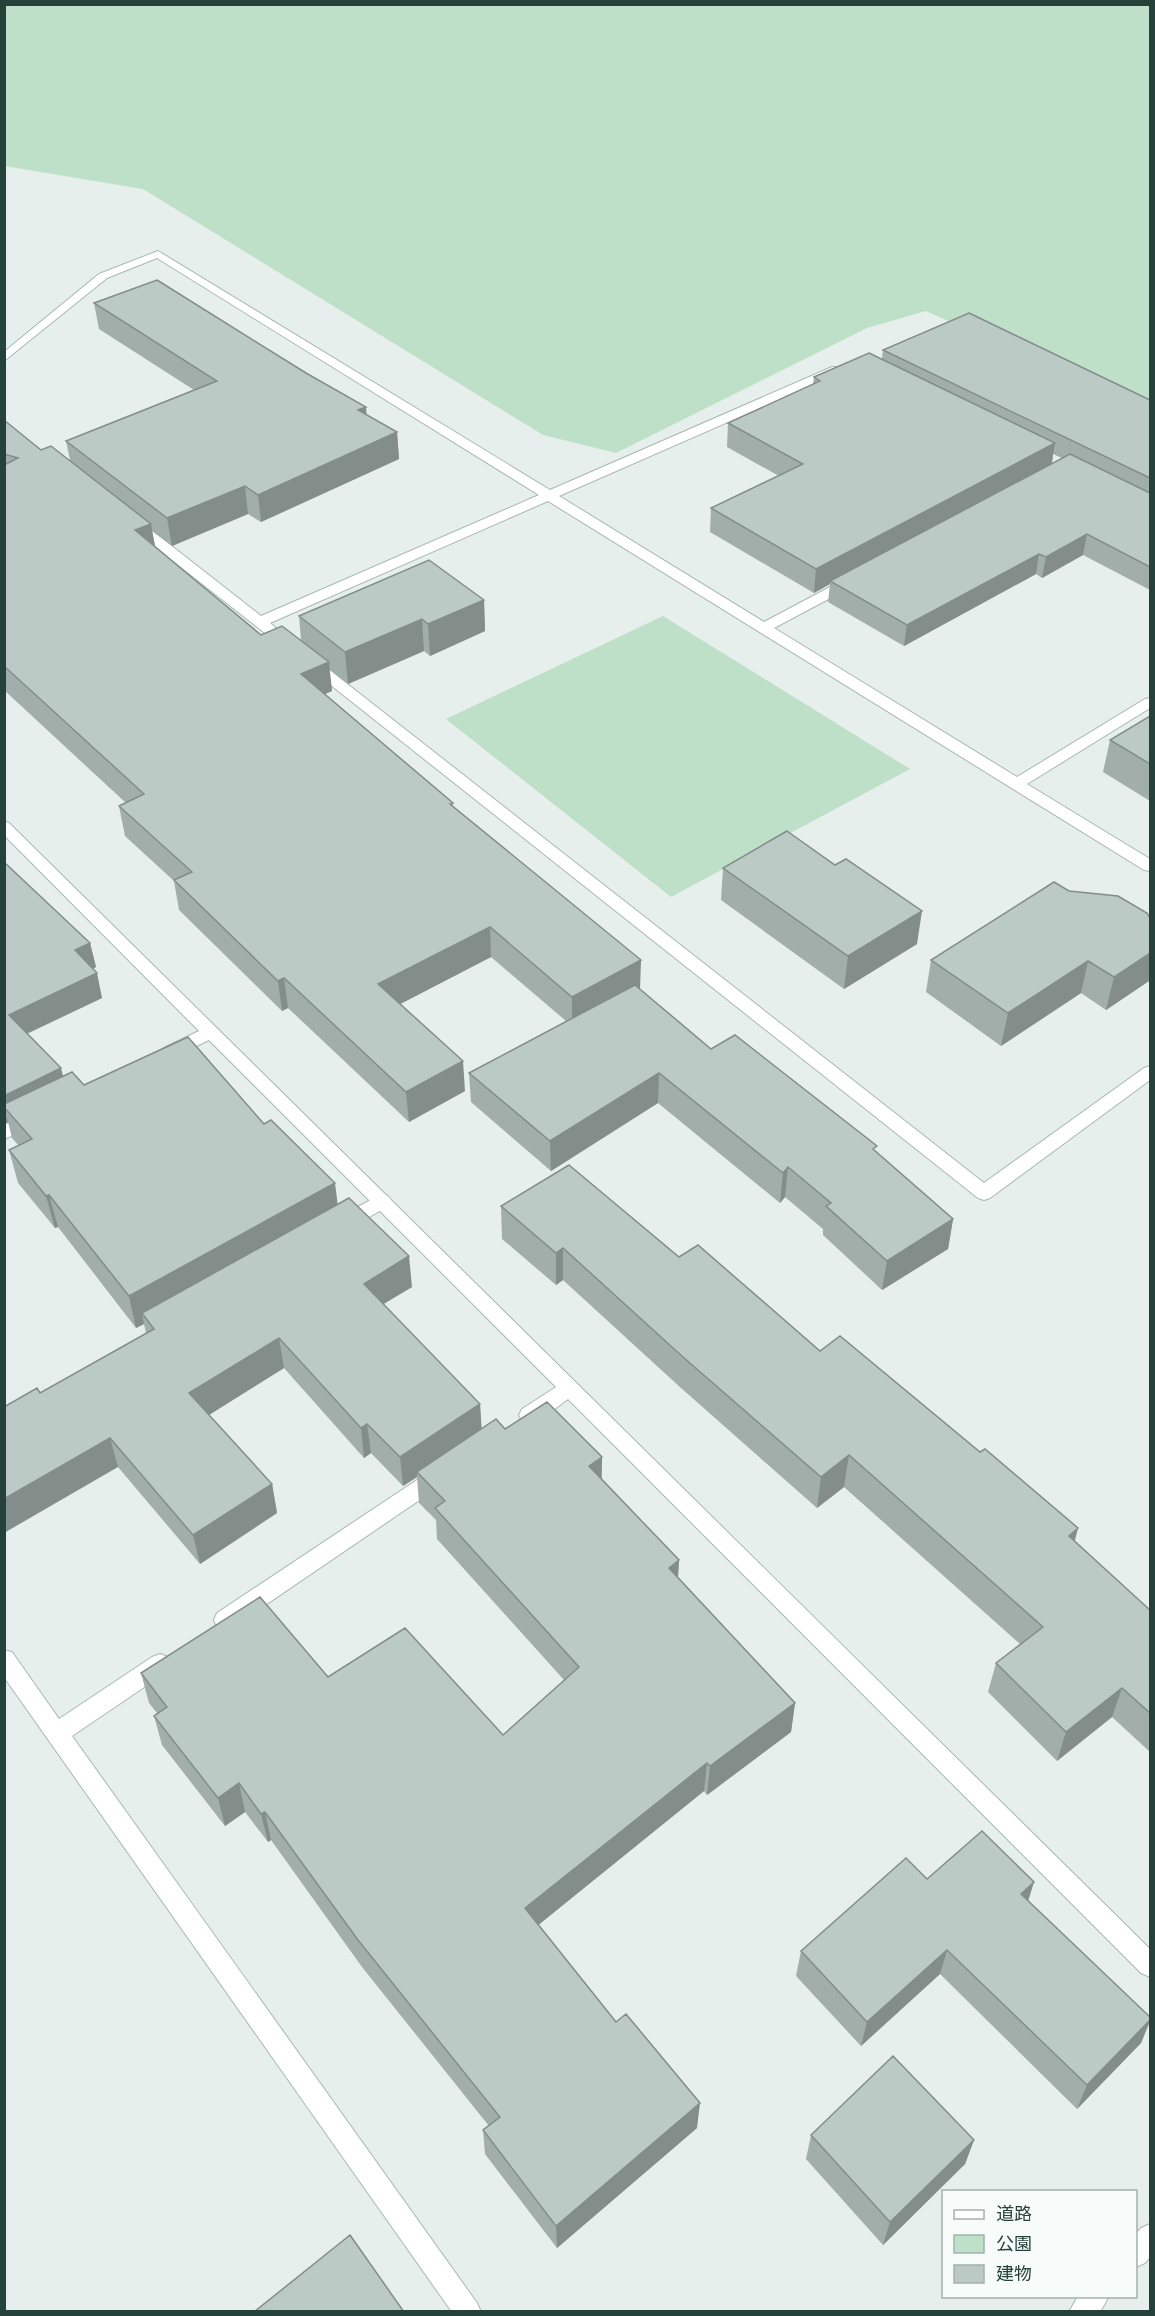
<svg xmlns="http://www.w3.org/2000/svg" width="1155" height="2316" viewBox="0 0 1155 2316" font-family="Poppins,'Noto Sans JP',sans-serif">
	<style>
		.green { fill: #bfe0c8 }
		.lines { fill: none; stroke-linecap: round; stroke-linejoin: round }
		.lane-casing { stroke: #a8b8b2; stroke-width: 2 }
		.street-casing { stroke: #a8b8b2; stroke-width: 2 }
		.lane { fill: #fff; fill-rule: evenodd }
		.street { fill: #fff; fill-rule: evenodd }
		.wall { fill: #a1aea9; fill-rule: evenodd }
		.shaded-wall { fill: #838d89 }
		.building { fill: #bbcac4; stroke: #838d89; stroke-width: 1.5 }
	</style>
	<rect width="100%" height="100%" fill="#e6efeb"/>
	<path class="green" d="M4,5H1150V412L926,311L867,328L616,453L543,435L143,189L5,166Z
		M663,616L910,769L671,897L446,719Z"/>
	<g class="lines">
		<defs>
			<path id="lane" d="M382,1194L388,1196L391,1201L388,1206L349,1229L342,1231L335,1229L333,1224L335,1219Z"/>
			<path id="street" d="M158,251L550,490L832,367H840V373L559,496L764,622L845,579H855L857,582L855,585L774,628L1017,777L1145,699L1150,698V708L1027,784L1150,859V871L1144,870L548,501L270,623L296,645L289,649L284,648L131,528L129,525L131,522H141L261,616L539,495L157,258L107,278L4,361V352L99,274Z
				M313,660L318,661L984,1183L1144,1068L1150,1066V1080L990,1198L984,1200L978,1198L308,667L306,664Z
				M4,821L9,823L1150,1949V1977L1141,1973L568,1399C555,1408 538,1426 522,1421L519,1415L522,1409L556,1387L209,1040L176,1056H164L161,1052L164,1048L199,1031L4,835Z
				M32,1114L38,1115L41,1120L38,1125L4,1139V1125Z
				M439,1468L446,1470L449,1476L446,1482L233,1627L225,1629L217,1627L214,1620L217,1613L432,1470Z
				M4,1650L12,1652L59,1719L152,1657L160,1654L168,1657L171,1664L168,1671L72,1736L477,2303L481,2312H452L4,1677Z
				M1150,2224V2257L1145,2263L1136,2267V2234L1141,2228Z
				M1078,2296H1109L1100,2312H1069Z"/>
		</defs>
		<use href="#lane" class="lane-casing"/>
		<use href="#street" class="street-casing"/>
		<use href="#lane" class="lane"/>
		<use href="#street" class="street"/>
	</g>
	<path class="wall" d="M94,303L306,373L366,407V415L397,432L399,459L261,522L248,514L172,546L152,531L155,546L261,635L301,640L299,616L484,600L485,631L430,656L424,651L348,684L329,669L332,691L325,694L453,803V807L640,989L711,1049L876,1152L953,1219L948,1249L882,1290L823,1235V1229L785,1197L780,1203L658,1103L551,1171L471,1102L469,1073L566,1021L491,957L400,1004L465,1091L409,1122L288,1008L282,1011L179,910L174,881L125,836L119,806L126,803L4,690V420L41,450L70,460L66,441L194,390L99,329Z
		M883,350L1150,400V590L1083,555L1042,578L1036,574L904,646L828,602L830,584L814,593L710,532L711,508L779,476L727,447L728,423L813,384L814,377L882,359ZM1053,454L1062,458L1052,464Z
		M1150,716V801L1103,772L1110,740Z
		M4,862L90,943L96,967L93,969L102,998L27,1034L63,1077L84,1085L264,1124L412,1287L383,1304L480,1404L481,1429H505L602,1457V1479L679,1560L678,1578L795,1703L791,1732L707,1795L704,1791L538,1925L697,2128L557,2248L485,2154L483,2130L489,2126L362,1967L271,1840L268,1842L245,1812L225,1826L162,1745L154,1716L157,1713L149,1703L141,1673L328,1677L503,1735L564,1680L437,1539L436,1520L419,1503L417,1477L403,1486L371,1453L364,1458L284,1368L209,1415L272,1484L277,1513L200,1564L118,1467L40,1393L146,1333L144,1324L136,1328L58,1227L55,1228L18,1183L9,1150L19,1146L12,1138L8,1122L4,1124Z
		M723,868L917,944L844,989L721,900Z
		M1054,882L1149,981L1106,1010L1081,993L1001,1046L926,992L931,960Z
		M501,1206L679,1257L820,1351L980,1452L1078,1528L1075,1541L1150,1610V1752L1112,1717L1057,1761L988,1692L996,1663L1020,1644L844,1487L817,1508L681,1388L563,1280L556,1285L502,1239Z
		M927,1879L1028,1901L1150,2017V2022L1141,2043L1077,2109L940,1974L861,2046L796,1976L801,1951Z
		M811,2135L974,2140L965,2164L883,2245L806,2159Z"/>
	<path class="shaded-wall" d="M366,407L368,434L358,410Z
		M397,432L399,459L261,522L258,495Z
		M1055,443L1051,467L830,581V584L814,593L816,569Z
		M245,486L248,514L172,546L167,518Z
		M151,524L156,552L135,530Z
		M1087,534L1083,555L1042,578L1046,557Z
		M1039,554L1036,574L904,646L907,625Z
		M484,600L485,631L430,656L428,624Z
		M422,619L424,651L348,684L345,652Z
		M329,662L332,691L304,703L301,674Z
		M922,911L917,944L844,989L848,956Z
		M490,927L491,957L381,1014L378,984Z
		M90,943L96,967L81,974L75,950Z
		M1150,953V974L1149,981L1106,1010L1114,977Z
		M641,960L640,990L572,1027V997Z
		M1088,961L1081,993L1001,1046L1008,1013Z
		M97,973L102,998L15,1039L9,1015Z
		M284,978L288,1008L282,1011L278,981Z
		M463,1061L465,1091L409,1122L406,1092Z
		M61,1068L67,1092L4,1107V1096Z
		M659,1073L658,1103L551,1171L550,1141Z
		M4,1110L8,1122L4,1124Z
		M788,1167L785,1197L780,1203L783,1173Z
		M335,1183L339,1215L142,1313L144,1324L136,1328L129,1296Z
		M49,1195L58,1227L55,1228L46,1196Z
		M953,1219L948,1249L882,1290L887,1261Z
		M563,1248V1280L556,1285V1253Z
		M409,1256L412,1287L367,1314L364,1284Z
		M279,1338L284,1368L196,1423L189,1393Z
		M480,1404L482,1434L417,1472V1477L403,1486L400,1457Z
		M367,1424L371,1453L364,1458L361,1428Z
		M110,1438L118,1467L4,1533V1499Z
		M849,1455L844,1487L817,1508L821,1477Z
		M602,1457L601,1488L589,1466Z
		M272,1484L277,1513L200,1564L193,1535Z
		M1078,1528L1069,1559V1536Z
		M679,1560L677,1591L669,1568Z
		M1122,1688L1112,1717L1057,1761L1066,1732Z
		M795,1703L791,1732L707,1795L710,1766Z
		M707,1763L704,1791L526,1935L525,1908Z
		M239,1783L245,1812L225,1826L218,1798Z
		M265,1812L271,1840L268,1842L261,1814Z
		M1034,1882L1026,1908L1021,1894Z
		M947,1950L940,1974L861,2046L867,2022Z
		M1150,2020L1141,2043L1077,2109L1087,2085Z
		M700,2103L697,2128L557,2248L556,2226Z
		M974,2140L965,2164L883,2245L890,2222Z"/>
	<path class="building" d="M157,280L306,373L366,407L358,410L397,432L258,495L245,486L167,518L66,441L217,381L94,303Z
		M969,313L1150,400V478L883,350Z
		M869,353L1055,443L816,569L711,508L803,464L728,423L820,381L814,377Z
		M4,420L41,450L51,446L151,524L135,530L261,635L282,626L329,662L301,674L453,803L450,804L641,960L572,997L490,927L378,984L463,1061L406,1092L284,978L278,981L174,880L192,872L119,806L144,794L4,666V465L18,458L4,454Z
		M1070,454L1150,493V567L1087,534L1046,557L1039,554L907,625L830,581Z
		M429,560L484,600L428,624L422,619L345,652L299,616Z
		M1150,716V764L1110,740Z
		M787,831L835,865L846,859L922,911L848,956L723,868Z
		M4,862L90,943L75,950L97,973L9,1015L61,1068L4,1096Z
		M1054,882L1069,891L1118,896L1147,913L1150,918V953L1114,977L1088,961L1008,1013L931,960Z
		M635,985L711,1049L735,1035L877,1146L873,1149L953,1219L887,1261L826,1206L831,1203L788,1167L783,1173L659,1073L550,1141L469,1073Z
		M188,1037L264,1124L271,1120L335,1183L129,1296L49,1195L46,1196L9,1150L32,1139L4,1107V1104L72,1072L84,1085Z
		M569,1165L679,1257L698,1245L820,1351L840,1336L980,1452L985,1449L1078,1528L1069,1536L1150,1610V1713L1122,1688L1066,1732L996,1663L1043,1627L849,1455L821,1477L683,1357L563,1248L556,1253L501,1206Z
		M349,1198L409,1256L364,1284L480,1404L400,1457L367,1424L361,1428L279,1338L189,1393L272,1484L193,1535L110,1438L4,1499V1407L37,1388L40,1393L154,1329L142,1313Z
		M547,1402L602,1457L589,1466L679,1560L669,1568L795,1703L710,1766L707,1763L525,1908L616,2022L626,2014L700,2103L556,2226L483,2130L500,2117L358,1940L265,1812L261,1814L239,1783L218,1798L154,1716L167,1707L141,1673L260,1597L328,1677L405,1628L503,1735L579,1667L435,1508L445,1501L417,1472L496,1419L505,1429Z
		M982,1831L1034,1882L1021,1894L1150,2017V2020L1087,2085L947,1950L867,2022L801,1951L906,1858L927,1879Z
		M893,2056L974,2140L890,2222L811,2135Z
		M350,2235L404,2312H254Z"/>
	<rect width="1155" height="2316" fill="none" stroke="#24423a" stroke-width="12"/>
	<rect x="942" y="2190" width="195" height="108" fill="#f7fbf9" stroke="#a3b1ad" stroke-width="1.5"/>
	<rect x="954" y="2210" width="30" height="9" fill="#ffffff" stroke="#a3b1ad" stroke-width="1.5"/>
	<text x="996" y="2220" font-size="18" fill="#24423a">道路</text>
	<rect x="954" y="2235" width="30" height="18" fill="#bfe0c8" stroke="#a3b1ad" stroke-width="1.5"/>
	<text x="996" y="2250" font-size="18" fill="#24423a">公園</text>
	<rect x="954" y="2265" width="30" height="18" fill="#bbcac4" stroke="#a3b1ad" stroke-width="1.5"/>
	<text x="996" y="2280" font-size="18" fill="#24423a">建物</text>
</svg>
